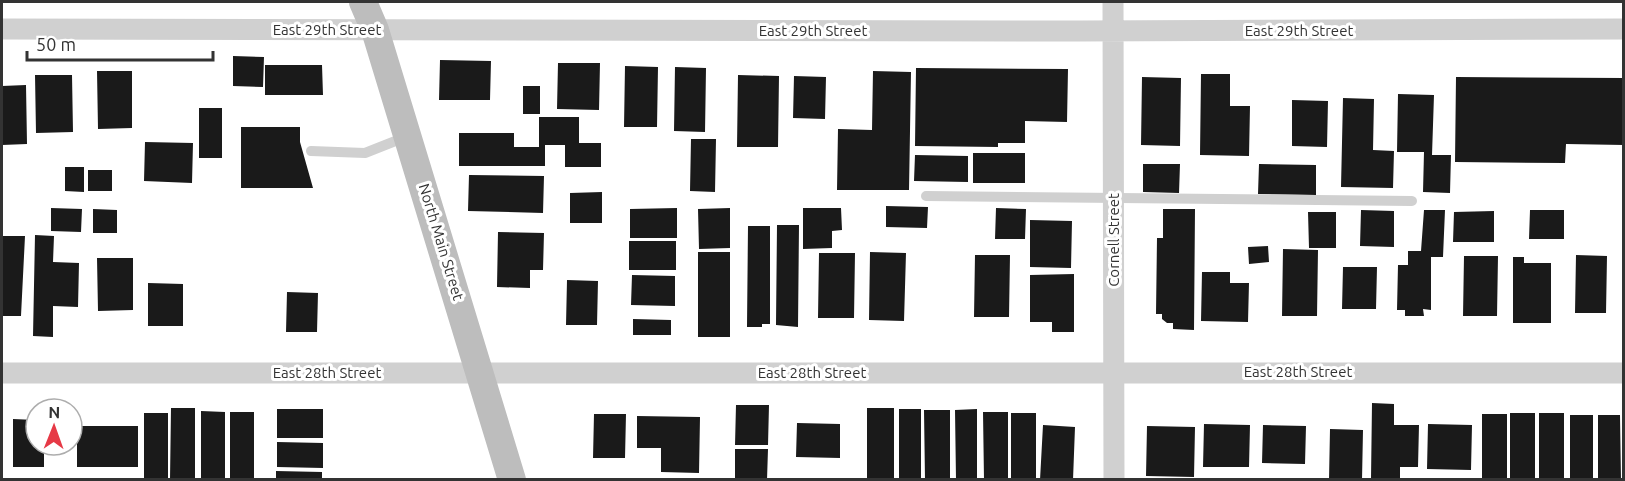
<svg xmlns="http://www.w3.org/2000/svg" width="1625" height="481" viewBox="0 0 1625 481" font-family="Ubuntu,sans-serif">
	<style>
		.building { fill: #1a1a1a }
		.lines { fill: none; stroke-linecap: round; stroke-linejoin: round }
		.lane { stroke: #d0d0d0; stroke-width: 10 }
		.street { stroke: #d0d0d0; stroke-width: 21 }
		.secondary { stroke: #bdbdbd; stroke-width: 28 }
		.labels { text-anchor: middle; stroke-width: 6; stroke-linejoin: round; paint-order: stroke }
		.street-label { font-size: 15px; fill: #333; stroke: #fff }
	</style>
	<rect width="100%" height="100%" fill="#fff"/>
	<path class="building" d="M233,56L264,57L263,87L233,86Z
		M440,60L491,61L490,100H439Z
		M558,63H600L599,110L557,109Z
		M265,65H322L323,95H265Z
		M625,66L658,67L657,127H624Z
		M675,67L706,68L705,132L674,131Z
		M916,68L1068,69L1067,122L1025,121V143H998V147L915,146Z
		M97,71H132V128L98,129Z
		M873,71L911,72L909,190H837L838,129L872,130Z
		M1201,74H1230V106H1250L1249,156L1200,155Z
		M35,75H72L73,132L36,133Z
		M738,75L779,76L778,147H737Z
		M794,76L826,77L825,119L793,118Z
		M1142,77L1181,78L1180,146L1141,145Z
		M1456,77L1624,78V145L1566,144L1565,163L1455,162Z
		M26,85L27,144L2,145V86Z
		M523,86H540V114H523Z
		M1398,94L1434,95L1432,155H1451L1450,193L1423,192L1424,152H1397Z
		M1343,98L1374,99L1373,150L1394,151L1393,188L1341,187Z
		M1292,100L1328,101L1327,147L1292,146Z
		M199,108H222V158H199Z
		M539,117H579V143H601V167H565V145H545V166H459V133H514V147H539Z
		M241,127H300V142L313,188H241Z
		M691,139H716L715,192L690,191Z
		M145,142L193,143L192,183L144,181Z
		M973,153H1025V183H973Z
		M915,155L968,156V182L914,181Z
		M1143,164H1180L1179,193L1143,192Z
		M1259,164L1316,165V195L1258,194Z
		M65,167H84V192L65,191Z
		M88,170H112V191H88Z
		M469,175L544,176L543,213L468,211Z
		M602,192V223H570V193Z
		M886,206L928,207L927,228L886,227Z
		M51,208L82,209L81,232L51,231Z
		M677,208V238H630V209Z
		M730,208V248L699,249L698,209Z
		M803,208H841L842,230L832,231V248L803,249Z
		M996,208L1026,209L1025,239H995Z
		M93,209L117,210V233H93Z
		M1163,209H1195L1194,330L1173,329V323H1167L1162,319V314H1156L1157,238H1163Z
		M1361,210L1394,211V247L1360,246Z
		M1424,210H1445L1443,257H1431V310L1423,309L1424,316H1405V310H1397L1398,265H1408V251H1421Z
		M1530,210H1564V239H1529Z
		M1494,211V242H1453L1454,212Z
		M1308,212H1336V248H1309Z
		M1030,220L1072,221L1071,268L1030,267Z
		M777,225H799L798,327L776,325Z
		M748,226H770V324H762V327H747Z
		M498,232L544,233L543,270H530V288L497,287Z
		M35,235L54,236L53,262L79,263L78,307L53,306V337L33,336Z
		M2,236H25L21,316H2Z
		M629,241H676V270H629Z
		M1268,246L1269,262L1249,264L1248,247Z
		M1283,249L1318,250L1317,316H1282Z
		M698,252H730V337H698Z
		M870,252L906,253L904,321L869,320Z
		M819,253H855L854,318H818Z
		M975,255H1010L1009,317H974Z
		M1576,255L1607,256L1606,313H1575Z
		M1464,256H1498L1497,316H1463Z
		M1513,257H1524V263H1551V323H1513Z
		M97,258H133V310L98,311Z
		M1343,267H1377L1376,309H1342Z
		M1202,272H1230V283H1249L1248,322L1201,321Z
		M1074,274V332H1052V322H1030V275Z
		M632,275L675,276V306L631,305Z
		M567,280L598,281L597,325H566Z
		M148,283L183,284V326H148Z
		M287,292L318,293L317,332H286Z
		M633,319L671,320V335H633Z
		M1372,403L1394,404V425H1419L1418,467H1400V479H1371Z
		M736,405H769L768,445H735Z
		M171,408H195V480H170Z
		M867,408H894V480H867Z
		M277,409H323V438H277Z
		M899,409H921V480H899Z
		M977,409V480H956L955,410Z
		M924,410H950V480H925Z
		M201,411L225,412V480H201Z
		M230,412H254V480H230Z
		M983,412H1008V480H984Z
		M144,413H168V480H144Z
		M1011,413H1036V480H1011Z
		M1510,413H1535V480H1510Z
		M1539,413H1564V480H1539Z
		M594,414H626L625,458H593Z
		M1482,414H1507V480H1482Z
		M1570,415H1593V480H1570Z
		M1598,415H1620L1621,480H1598Z
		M637,416L700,417L699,473L661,472V448H637Z
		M13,419L36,420V445H44V467H13Z
		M797,423L840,424V458L796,457Z
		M1204,424L1250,425L1249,467H1203Z
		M1428,424L1472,425L1471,470L1427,469Z
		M1043,425L1075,427L1073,480H1040Z
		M1263,425L1306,426L1305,464L1262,463Z
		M77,426H138V467H77Z
		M1147,426L1195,427L1194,477L1146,476Z
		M1330,429L1363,430L1362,480H1329Z
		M277,442L323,443V468L277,467Z
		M735,449H768L767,480H735Z
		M276,471L322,472V480H276Z"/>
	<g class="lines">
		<path class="lane" d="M311,151L365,153L408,136
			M926,196L1412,201"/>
		<path class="street" d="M1113,2L1114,480
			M2,29L1079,31L1624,29
			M2,373H1624"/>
		<path class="secondary" d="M363,2L375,30L512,480"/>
	</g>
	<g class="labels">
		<g class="street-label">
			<text x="327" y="35">East 29th Street</text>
			<text x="813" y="36">East 29th Street</text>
			<text x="1299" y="36">East 29th Street</text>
			<text transform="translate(1114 240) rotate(-90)" y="5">Cornell Street</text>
			<text transform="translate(441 242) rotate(73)" y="5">North Main Street</text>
			<text x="1298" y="377">East 28th Street</text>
			<text x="327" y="378">East 28th Street</text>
			<text x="812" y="378">East 28th Street</text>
		</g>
	</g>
	<rect width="1625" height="481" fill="none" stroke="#333333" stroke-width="6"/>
	<g transform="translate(54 427) rotate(1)"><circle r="28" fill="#ffffff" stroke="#adadad" stroke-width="1.5"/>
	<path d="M0-4.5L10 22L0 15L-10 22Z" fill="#e63946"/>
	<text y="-9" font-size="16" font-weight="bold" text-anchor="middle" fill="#333333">N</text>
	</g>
	<path d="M27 51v9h186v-9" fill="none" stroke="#333333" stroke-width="3"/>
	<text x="36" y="51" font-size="18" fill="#333333" stroke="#ffffff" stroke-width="4.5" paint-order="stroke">50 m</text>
</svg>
